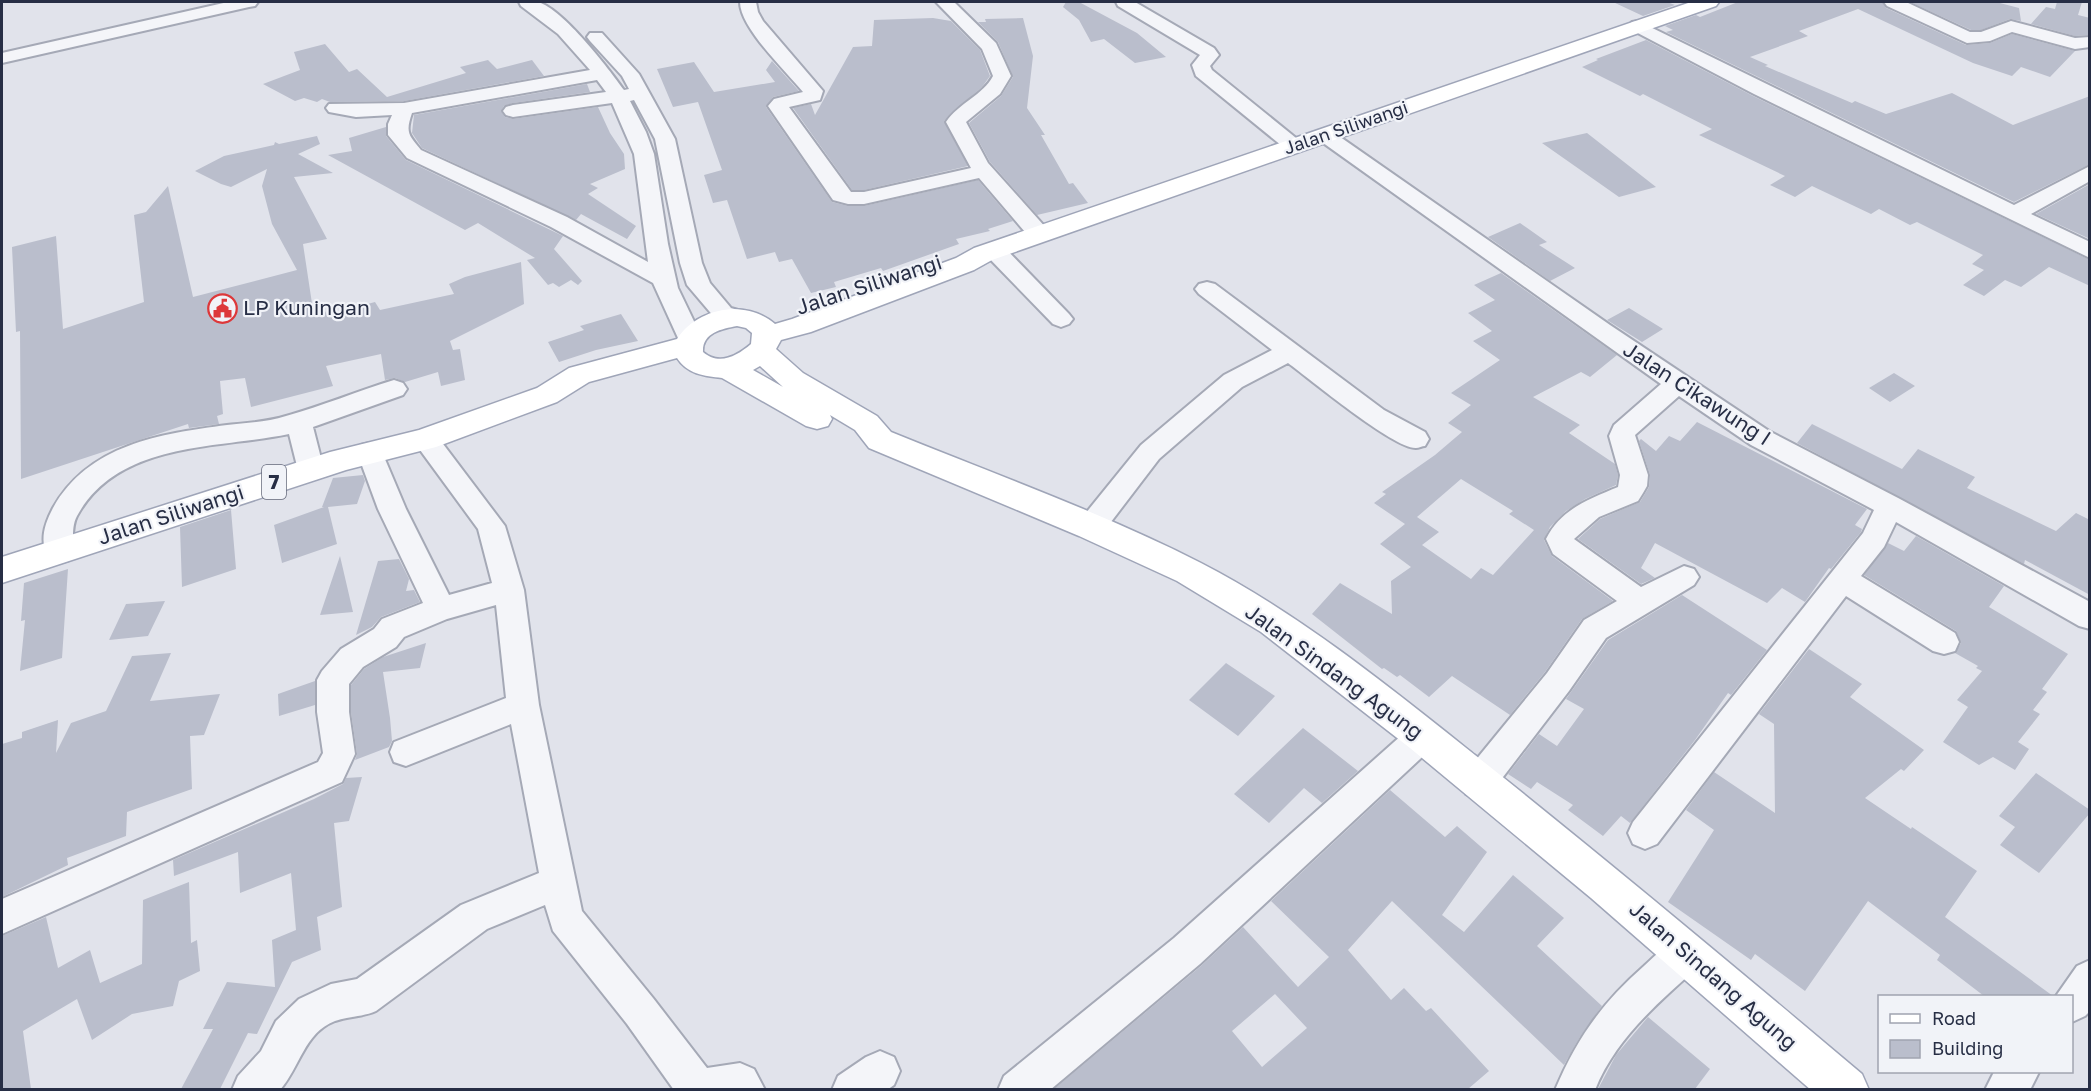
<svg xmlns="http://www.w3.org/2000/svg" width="2091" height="1091" viewBox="0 0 2091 1091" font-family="'Golos Text',sans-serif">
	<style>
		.building { fill: #babecc; fill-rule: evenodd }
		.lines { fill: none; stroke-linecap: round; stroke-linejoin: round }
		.minor-casing { stroke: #a5a9b6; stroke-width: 4 }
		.major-casing { stroke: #9fa5b8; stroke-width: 3 }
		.minor { fill: #f4f5f9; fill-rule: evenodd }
		.major { fill: #fff; fill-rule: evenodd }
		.labels { text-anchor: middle; stroke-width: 4.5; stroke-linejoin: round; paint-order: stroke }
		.far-street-label { font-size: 18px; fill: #272e45; stroke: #f1f3f8 }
		.shield { fill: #f1f3f8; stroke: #64697b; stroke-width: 1.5 }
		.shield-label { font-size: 20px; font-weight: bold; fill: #272e45 }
		.street-label { font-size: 21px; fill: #272e45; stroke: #f1f3f8 }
		.poi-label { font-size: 21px; fill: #272e45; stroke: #f1f3f8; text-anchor: start }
	</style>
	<rect width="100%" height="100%" fill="#e1e3eb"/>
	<path class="building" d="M1066,2H1079L1137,33L1166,57L1135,63L1104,39L1091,42L1079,20L1063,7Z
		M1613,2H1667L1675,5L1643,16Z
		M1738,2H1882L1886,8L1966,45L1990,43L2012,34L2075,51L2050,77L2021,67L2012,76L1973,63L1858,9L1799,31L1808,36L1750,57L1768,65L1765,66L1852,103L1855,101L1886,114L1952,93L2013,125L2090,96V164L2014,202L1666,32L1673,30L1665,26L1696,15L1700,17Z
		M1910,2H1996L2019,8L2021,21L2010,19L1981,30H1971Z
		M2057,2H2082L2078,15L2090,18V35L2075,36L2031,24L2046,7L2055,9Z
		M933,18L951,21L980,50L990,76L982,87L944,121L968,166L864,190H852L793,108L811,104L815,115L853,47L872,46L874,20Z
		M1023,18L1033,56L1027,108L1045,135H1041L1069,184L1073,183L1088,203L1037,215L990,162L969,123L1001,96L1013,77L998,42L978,22H986L985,19Z
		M1646,40L1753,96L2090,260V286L2049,267L2021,287L2005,280L1984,296L1963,285L1984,270L1972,264L1983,255L1917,222L1910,225L1879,209L1871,214L1812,186L1795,197L1770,185L1785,176L1699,135L1712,129L1643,94L1640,96L1582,67L1598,60L1596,59Z
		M325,44L349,72L357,69L387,97L466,73L460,67L488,60L497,69L532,60L544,76L404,101L330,102L322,99L317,102L304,98L295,101L263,84L300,70L294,52Z
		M772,61L799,91L773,97L766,107L832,202L848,206H864L978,180L1013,221L988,229L990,231L956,239L959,244L883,271L881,268L834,282L836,287L811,293L792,259L779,262L775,252L747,259L727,200L713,203L704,175L722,170L698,102L673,107L657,69L694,62L714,92L775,82L766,70Z
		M587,84L590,92L513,103L504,106L501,111L505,117L513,119L598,107L610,133L624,154L625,169L590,184L598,188L588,194L636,226L627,239L581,214L576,220L422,148L412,133L414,115Z
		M386,127V136L406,160L563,236L554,249L582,281L578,285L571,280L559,287L553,283L548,285L527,260L535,258L478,223L465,230L328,155L352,151L349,138Z
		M1587,133L1656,187L1619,197L1542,143Z
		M317,136L320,144L298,154L333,173L294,177L327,239L303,244L313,310L323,307L327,315L375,302L380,310L454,294L449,284L465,277L521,262L524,304L450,341L453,350L460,349L465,380L441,386L438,372L405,382L395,378L385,380L381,354L326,366L333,386L251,407L245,378L220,381L223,414L217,416L219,424L189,428L188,424L21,479L20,331L16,332L12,247L56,236L63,329L144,302L134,215L146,212L168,186L193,297L297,270L272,224L262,186L267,169L231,187L221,184L195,171L224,156L274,145L275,142L279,144Z
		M2090,184V239L2036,214Z
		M1520,223L1547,242L1539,245L1575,268L1550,281L1488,237Z
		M1501,273L1617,355L1590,377L1581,372L1533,397L1580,425L1569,433L1615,464L1618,475L1616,485L1585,499L1566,511L1550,527L1544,540L1552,556L1613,601L1582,619L1545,672L1510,715L1452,676L1429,697L1400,675L1397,677L1384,668L1382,669L1312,614L1340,583L1392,614L1391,581L1411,567L1380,544L1405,524L1374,503L1386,494L1382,492L1435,455L1462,432L1448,423L1471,405L1451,393L1500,360L1473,341L1492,331L1468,313L1495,300L1474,285ZM1461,479L1513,511L1509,514L1534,530L1493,575L1481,568L1471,579L1422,545L1439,532L1417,517Z
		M1629,308L1663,329L1642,342L1607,320Z
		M621,314L638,341L596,350L559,362L548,342L584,330L580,326Z
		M1894,373L1915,386L1890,402L1869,388Z
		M1697,422L1867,509L1855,525L1862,529L1861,532L1831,569L1829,568L1805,602L1782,588L1767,603L1655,543L1641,568L1655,578L1641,584L1578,539L1600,519L1640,502L1649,487L1650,475L1639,441L1641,439L1656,451L1669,436L1680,441Z
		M1812,424L1902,469L1918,449L1975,477L1967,488L2056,531L2076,513L2090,520V595L2025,560L2024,564L1797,443Z
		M363,475L365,481L357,504L328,507L337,544L282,563L274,525L324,507H322L333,478Z
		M231,510L236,569L182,587L180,527Z
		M1916,536L2004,586L1989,607L2068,654L2042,689L2047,692L2033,710L2040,714L2018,742L2029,749L2015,770L1993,757L1979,765L1943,742L1968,707L1957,700L1982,671L1976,668L1978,666L1955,653L1961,643L1956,631L1864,575L1888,543L1904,551Z
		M340,556L353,612L320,615Z
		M399,559L409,579L406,591L414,590L420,602L381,617L372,627L356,635L378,561Z
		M68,569L62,658L20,671L25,620L21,621L24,583Z
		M1682,595L1767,650L1731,695L1728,693L1695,740L1630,823L1621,816L1603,836L1568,810L1573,805L1537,782L1531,789L1508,774L1539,734L1557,746L1584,709L1566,699L1608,640Z
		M165,601L148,636L109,640L126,604Z
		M426,643L420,668L383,672L390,718L392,741L389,747L355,760L357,754L351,712V685L364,669L383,657Z
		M1809,649L1862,684L1850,697L1924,750L1904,771L1901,769L1865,798L1911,829L1912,827L1977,871L1945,917L2053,996H1984L1937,960L1940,955L1868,901L1805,991L1755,954L1751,960L1668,902L1714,830L1686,810L1714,772L1775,813L1774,724L1759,714Z
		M171,653L150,701L220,694L204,735L190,736L192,789L127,812L126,836L67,858L68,865L2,897V744L22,738V732L58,720L56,753L71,723L106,711L132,656Z
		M1226,663L1275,696L1238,736L1189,700Z
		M315,681V705L279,716L278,694Z
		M1303,728L1358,771L1322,803L1304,788L1269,823L1234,794Z
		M2036,773L2090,810V813L2039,873L2000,845L2015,827L1999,816Z
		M362,777L349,821L334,823L342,907L317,917L321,950L292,962L257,1034L248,1033L220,1089H181L213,1029H203L227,982L275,987L272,940L296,930L291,873L240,893L238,852L174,876L173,860L314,799L343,784L346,778Z
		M1390,790L1445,837L1457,826L1487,852L1442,915L1464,932L1513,875L1564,918L1537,946L1602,1006L1580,1037L1564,1065L1392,901L1348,950L1391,1000L1404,988L1426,1011L1431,1008L1489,1071L1468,1089H1054L1201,966L1243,927L1298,987L1329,957L1271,901ZM1275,994L1307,1028L1262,1067L1232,1031Z
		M189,882L191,943L197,940L200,971L179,981L173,1006L132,1014L92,1040L77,999L23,1031L31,1089H2V936L46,917L58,968L90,950L100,983L142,964L143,900Z
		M1648,1017L1710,1069L1695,1089H1598L1616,1055Z"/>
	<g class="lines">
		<defs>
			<path id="minor" d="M228,2H258L255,6L249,7L2,63V53Z
				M519,2C524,2 533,0 538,2C563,9 609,69 624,90L629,89L622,76L590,41L587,37L590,33H602L639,74L675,139L702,263L710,283L731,308L745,312L749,317L745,322L737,325L715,318L687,285L680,263L655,139L634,100L630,101L646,132L654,154L668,244L678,288L702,338L699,344L690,346L681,344L678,338L653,283L551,227L407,158L388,135V124L392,115L356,117L329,112L326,108L329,104L404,103L590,70L558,34L521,6ZM597,80L606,92L513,105L506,107L503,111L506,115L513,117L612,103L634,154L648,262L567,217L421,150C409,135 405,133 412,113Z
				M740,2H756L758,12L763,21L823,91L820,100L789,107L851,192H864L971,168L946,122C959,103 983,95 993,76L982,49L936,2H954L996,43L1011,76L1000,94L966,122L988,163L1047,229L1050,234L1047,239L1039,241L1031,239L979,178L864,204H848L833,200L768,106L774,99L803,92C786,71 740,28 740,2Z
				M1116,2H1135L1214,48L1219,55L1210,66L1212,70L1301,142L1304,146L1301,150H1287L1196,76L1192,65L1200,55L1118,6Z
				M1884,2H1906L1970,32H1981L2011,21L2075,38L2090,37V47L2075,49L2012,32L1990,41L1967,43L1887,6Z
				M1638,21L2014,205L2090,166V181L2031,214L2090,242V258L1754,94L1632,30L1629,26L1632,22Z
				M1326,130L1333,132L1610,325L1769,431L1900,499L2090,602V629L2079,626L1896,522L1884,547L1861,576L1955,633L1959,642L1955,651L1944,654L1933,651L1846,596L1657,844L1645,849L1633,844L1628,833L1633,822L1863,533L1874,510L1751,445L1679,396L1635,435L1648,475L1647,486L1643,493L1638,501L1599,517L1574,539L1641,587L1684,566L1694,569L1699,577L1694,585L1606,638L1569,691L1490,794L1478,798L1466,794L1461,783L1466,772L1547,673L1584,620L1617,601L1553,554L1546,539C1561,509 1589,499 1618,487L1620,475L1609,436L1614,425L1661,384L1319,140L1316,136L1319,132Z
				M994,243L1002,245L1069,314L1073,319L1069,324L1061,327L1053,324L986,255L983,250L986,245Z
				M1207,282L1215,284L1384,410L1425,432L1429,439L1425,446C1422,446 1419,448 1416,448C1394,449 1310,379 1288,363L1242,387L1159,459L1101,535L1091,538L1081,535L1077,527L1081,519L1141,445L1224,375L1272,350L1199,294L1195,289L1199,284Z
				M394,380L403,383L407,389L403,395L313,427L324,470L321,477L311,480L301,477L298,470L289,434C217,449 118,441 77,516C69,531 77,546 69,560L59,563L49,560C39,542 44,525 53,508C89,444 160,434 227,425C246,423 267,422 286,416C322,406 358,391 394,380Z
				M425,430L434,432L505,526L524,590L539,705L582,911L653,998L707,1068L740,1063L754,1069L765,1090H674L627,1024L553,931L545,905L487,929L376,1011C363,1017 349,1016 335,1021C304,1033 300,1067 280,1090H232L238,1076L261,1051L276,1021L299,999L331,984L357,979L461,905L539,873L511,724L406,766L394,762L390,752L394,742L506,698L496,605L447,619L404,637L396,647L363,667L349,684V712L355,754L342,782L2,934V899L318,762L323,753L317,712V680L322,671L341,649L374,629L382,619L423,603L378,509L357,452L361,445L370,443L379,445L406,509L449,595L492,583L478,529L412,439L416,432Z
				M1423,722L1434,726L1439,736L1434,746L1200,964L1050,1090H998L1004,1076L1174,938L1412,726Z
				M1685,936L1698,941L1703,954L1698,967C1659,1002 1615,1039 1595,1090H1555C1577,1038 1602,1003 1644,966C1657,954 1669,942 1685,936Z
				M2090,960V1011L2085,1016L2072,1022V996H2056L2077,966Z
				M880,1051L894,1057L900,1071L894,1085L887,1090H832L838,1076L866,1057Z
				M1994,1072H2039L2030,1090H1985Z"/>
			<path id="major" d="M1691,2H1719L1716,6L992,260L974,270L811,332L781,340L776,349L803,373L877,416L891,432C994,474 1101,512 1201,563C1297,612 1391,688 1475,755C1606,859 1734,966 1862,1074L1869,1090H1811L1591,898L1410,748L1261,632L1177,581L1079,536L869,448L855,430L830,415L832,419L828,426L817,429L806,426L722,378C704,376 687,374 677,358L589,382L557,402L436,447L346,470L2,583V557L330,452L419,430L537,388L569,368L677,339C698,307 746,299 775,324L792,319L956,258L974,248ZM737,326L746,328L752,333L751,344C737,356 719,366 703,352C702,333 721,329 737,326ZM760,366L783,387L753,370Z"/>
		</defs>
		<use href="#minor" class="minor-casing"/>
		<use href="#major" class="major-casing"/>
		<use href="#minor" class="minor"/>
		<use href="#major" class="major"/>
	</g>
	<defs>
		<symbol id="civic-ring" viewBox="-11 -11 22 22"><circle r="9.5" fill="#f1f3f8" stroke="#dd383a" stroke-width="1.5"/><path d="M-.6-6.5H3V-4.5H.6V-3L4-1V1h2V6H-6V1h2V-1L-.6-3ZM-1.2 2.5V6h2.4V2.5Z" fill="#dd383a"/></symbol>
	</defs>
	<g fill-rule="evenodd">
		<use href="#civic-ring" x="206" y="292" width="33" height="33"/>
	</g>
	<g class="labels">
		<g class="far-street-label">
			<text transform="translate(1346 128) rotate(-19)" y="6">Jalan Siliwangi</text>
		</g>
		<rect class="shield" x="262" y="465" width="24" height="34" rx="4.5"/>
		<g class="shield-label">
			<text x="274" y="489">7</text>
		</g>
		<g class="street-label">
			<text transform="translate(869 285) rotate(-18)" y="7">Jalan Siliwangi</text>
			<text transform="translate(1697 394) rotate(33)" y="7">Jalan Cikawung I</text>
			<text transform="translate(171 515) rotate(-18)" y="7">Jalan Siliwangi</text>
			<text transform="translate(1334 672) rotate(36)" y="7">Jalan Sindang Agung</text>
			<text transform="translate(1713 976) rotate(41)" y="7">Jalan Sindang Agung</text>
		</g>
		<g class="poi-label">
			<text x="243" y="315">LP Kuningan</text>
		</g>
	</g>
	<rect width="2091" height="1091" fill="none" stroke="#272e45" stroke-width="6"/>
	<rect x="1878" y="995" width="195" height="78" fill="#f1f3f8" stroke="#a0a4b0" stroke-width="1.5"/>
	<rect x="1890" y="1014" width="30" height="9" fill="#ffffff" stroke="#a0a4b0" stroke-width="1.5"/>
	<text x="1932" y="1025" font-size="18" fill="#272e45">Road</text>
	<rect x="1890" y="1040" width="30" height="18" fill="#babecc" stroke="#a0a4b0" stroke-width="1.5"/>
	<text x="1932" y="1055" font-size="18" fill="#272e45">Building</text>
</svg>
